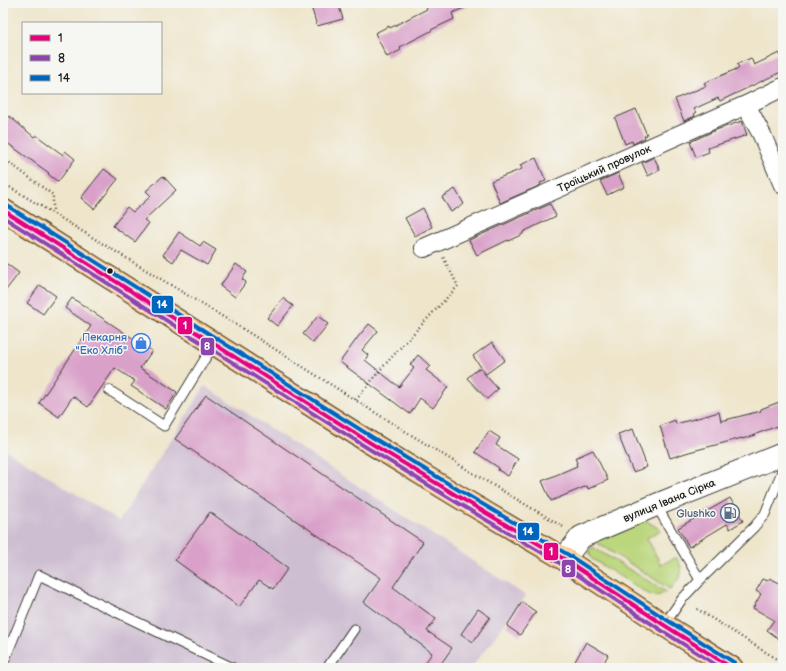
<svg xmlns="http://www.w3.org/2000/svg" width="786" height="671" viewBox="0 0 786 671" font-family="'Balsamiq Sans',sans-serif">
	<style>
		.industrial { fill: #cebed1 }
		.green { fill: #bbd67c; stroke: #6c794c }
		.building { fill: #d9a0c9 }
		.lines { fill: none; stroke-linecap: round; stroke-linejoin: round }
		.service-casing { stroke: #3c3a36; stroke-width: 11 }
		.minor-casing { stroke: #3c3a36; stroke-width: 20 }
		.tertiary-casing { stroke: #3c3a36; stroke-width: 24 }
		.trunk-casing { stroke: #3c3a36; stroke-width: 24 }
		.path { stroke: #3c3a36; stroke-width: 2.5; stroke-dasharray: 1 3; stroke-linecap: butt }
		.service { stroke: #fff; stroke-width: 9 }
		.minor { stroke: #fff; stroke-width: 18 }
		.tertiary { stroke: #fff; stroke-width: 22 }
		.trunk { stroke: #fcbd6e; stroke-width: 22 }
		.bus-1-casing { stroke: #f6f6f2; stroke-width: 7 }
		.bus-2-casing { stroke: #f6f6f2; stroke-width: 7 }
		.bus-3-casing { stroke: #f6f6f2; stroke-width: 7 }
		.bus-1 { stroke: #e5007d; stroke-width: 4 }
		.bus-2 { stroke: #8e44ad; stroke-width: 4 }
		.bus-3 { stroke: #0065bd; stroke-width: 4 }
		.bus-dot { fill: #1c1c1c; stroke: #f6f6f2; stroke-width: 1.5 }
		.labels { text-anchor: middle; stroke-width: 3; stroke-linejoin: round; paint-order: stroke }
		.street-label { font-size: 11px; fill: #1c1c1c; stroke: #f6f6f2 }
		.shop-label { font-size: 11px; fill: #366cbe; stroke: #f6f6f2; text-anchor: end }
		.service-label { font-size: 11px; fill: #4e5e75; stroke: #f6f6f2; text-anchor: end }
		.line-badge { stroke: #f6f6f2; stroke-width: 1.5 }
		.badge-label { font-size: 11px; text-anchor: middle; font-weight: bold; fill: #fff }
	</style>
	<rect width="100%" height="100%" fill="#f6f6f2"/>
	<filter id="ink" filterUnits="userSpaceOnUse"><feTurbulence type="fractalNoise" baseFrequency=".025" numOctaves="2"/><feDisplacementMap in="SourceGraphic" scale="8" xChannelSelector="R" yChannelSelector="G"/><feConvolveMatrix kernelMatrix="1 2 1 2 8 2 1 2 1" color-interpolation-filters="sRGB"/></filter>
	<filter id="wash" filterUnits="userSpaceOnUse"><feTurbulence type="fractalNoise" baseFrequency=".012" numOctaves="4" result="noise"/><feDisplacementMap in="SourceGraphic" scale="16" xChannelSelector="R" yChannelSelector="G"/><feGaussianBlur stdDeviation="0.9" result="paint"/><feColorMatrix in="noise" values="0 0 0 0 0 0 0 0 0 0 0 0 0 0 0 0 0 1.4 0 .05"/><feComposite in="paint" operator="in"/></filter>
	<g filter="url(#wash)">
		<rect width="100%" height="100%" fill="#eee5ca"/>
		<path class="industrial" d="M205,386L526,596L471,668H3V448L119,521Z"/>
		<path class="green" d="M645,520L661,530L647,538L661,565L676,557C686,573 681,576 670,589L594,541Z
			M591,546L666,592C660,595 657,597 650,595L592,559C589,555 589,551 591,546Z"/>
		<g id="blocks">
			<path class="building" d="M310,3H338L343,19L317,26Z
				M432,3H476L452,13L454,19L431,30V31L400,47L401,50L387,57L375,33L389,26L390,28L427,9L426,6Z
				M779,53L783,60V71L720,101L718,98L694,109L696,113H694L695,116L684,121L675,99L706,86L704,83L739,68L737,64L751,58L754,65Z
				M636,109L647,135L644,136L645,138L633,144L632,141L625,144L615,118Z
				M9,116L34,137L36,135L63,155L65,151L75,159L58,182L48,174L49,173L3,140V124Z
				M742,121L747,135L708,148L709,152L696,157L690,142L716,130Z
				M654,157L660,170L648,176L642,163Z
				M536,158L546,181L540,183L541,185L500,203L491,181L522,169L520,165Z
				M104,169L118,179L94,209L81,198Z
				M618,173L624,187L607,195L600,181Z
				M163,176L176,190L144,220L149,223L135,242L113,226L127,207L133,212L151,196L146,191Z
				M455,189L464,204L451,212L442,197Z
				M550,204L556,216L523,232V234L508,241V240L477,255L469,240Z
				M423,208L432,227L415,236L405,218Z
				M179,232L200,246L203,242L216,250L207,265L181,250L173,262L163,255Z
				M3,261L19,273L3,294Z
				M236,264L247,272L242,279L246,282L235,297L220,286Z
				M40,285L56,296L43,314L27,303Z
				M72,298L152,351L140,368L177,392L166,409L131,386L135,381L115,368L88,407L73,396L59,417L39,403L91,326L65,308Z
				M283,298L293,306L277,326L267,318Z
				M318,316L328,324L313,343L303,334Z
				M369,324L378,331L362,350L368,355L365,360L399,387L414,368L410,365L418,355L430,366L426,370L448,387L433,408L420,398L410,414L340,362L358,337Z
				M492,342L505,360L486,374L473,356Z
				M479,368L498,389L487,399L467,378Z
				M206,395L423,542L393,587L436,619L427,631L452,648L438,668H422L432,653L364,602L381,578L175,439Z
				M779,402L783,414V424L756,434V435L742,439V438L689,452L670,458L660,426L675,420L676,424L719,412L721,421L761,411V409Z
				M633,429L647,467L633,472L618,434Z
				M489,431L500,438L496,445L518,459L508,476L498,470L499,468L475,452Z
				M593,450L608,480L588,489L587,486L551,501L542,481L577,466L576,463H577L575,458Z
				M730,498L743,521L730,529L727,524L689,547L678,528Z
				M210,512L288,568L273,589L259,580L239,607L175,560Z
				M770,578L783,585V642L767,630L774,620L753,608L761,594L756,591L763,579L768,581Z
				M522,602L536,612L520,635L507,626Z
				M478,609L490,617L473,642L461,634Z
				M586,642L608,655L601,668H583L574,663Z"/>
		</g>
	</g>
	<g filter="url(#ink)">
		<use href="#blocks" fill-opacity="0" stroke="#3c3a36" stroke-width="1"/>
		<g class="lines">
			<defs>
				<path id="service" d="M109,390L164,426L214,344
					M656,505L700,580L682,599L664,625
					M700,580L754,527L765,514L783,469
					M3,664L39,575L233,668
					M327,668L354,629"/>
				<path id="minor" d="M746,105L762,135L783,185
					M424,248L746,105L783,87"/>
				<path id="tertiary" d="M564,559L581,537L656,505L783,454"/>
				<path id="trunk" d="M3,210L369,442L459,497L564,559L664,625L732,668"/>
			</defs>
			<use href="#service" class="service-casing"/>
			<use href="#minor" class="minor-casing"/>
			<use href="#tertiary" class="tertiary-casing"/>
			<use href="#trunk" class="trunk-casing"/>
			<path class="path" d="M3,158L53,195V212
				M3,183L243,329L371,410L476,475L565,528
				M356,400L381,369L411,336L458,286L443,257
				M697,609L783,663"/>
			<use href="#service" class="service"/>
			<use href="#minor" class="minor"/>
			<use href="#tertiary" class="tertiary"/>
			<use href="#trunk" class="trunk"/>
			<defs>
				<path id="bus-1" d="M3,210L369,442L459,497L564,559L664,625L732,668"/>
				<path id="bus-2" d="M3,217L366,447L456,502L561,564L661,630L721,668"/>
				<path id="bus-3" d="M6,205L372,437L462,492L567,554L667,620L735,663"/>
			</defs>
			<use href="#bus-1" class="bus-1-casing"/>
			<use href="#bus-2" class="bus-2-casing"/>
			<use href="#bus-3" class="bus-3-casing"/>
			<use href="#bus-1" class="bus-1"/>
			<use href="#bus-2" class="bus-2"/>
			<use href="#bus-3" class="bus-3"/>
		</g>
	</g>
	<defs>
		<symbol id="shop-ring" viewBox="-11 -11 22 22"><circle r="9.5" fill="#f6f6f2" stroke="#3f7fe0" stroke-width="1.5"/><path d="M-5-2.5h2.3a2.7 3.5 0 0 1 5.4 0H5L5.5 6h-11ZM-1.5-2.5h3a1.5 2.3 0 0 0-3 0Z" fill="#3f7fe0"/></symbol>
		<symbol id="fuel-ring" viewBox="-11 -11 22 22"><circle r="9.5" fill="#f6f6f2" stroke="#5c6f8a" stroke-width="1.5"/><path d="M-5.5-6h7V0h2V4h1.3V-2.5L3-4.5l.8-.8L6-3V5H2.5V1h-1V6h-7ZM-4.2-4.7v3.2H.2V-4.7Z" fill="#5c6f8a"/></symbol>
	</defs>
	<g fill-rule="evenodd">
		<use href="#shop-ring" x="130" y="332" width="22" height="22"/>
		<use href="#fuel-ring" x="719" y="502" width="22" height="22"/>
	</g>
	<circle class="bus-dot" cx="110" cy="271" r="3.5"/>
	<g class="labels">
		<g class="street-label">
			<text transform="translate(604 168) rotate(-24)" y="4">Троїцький провулок</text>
			<text transform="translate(669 500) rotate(-22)" y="4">вулиця Івана Сірка</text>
		</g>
		<g class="shop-label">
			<text x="127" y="341">Пекарня<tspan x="127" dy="13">"Еко Хліб"</tspan></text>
		</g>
		<g class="service-label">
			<text x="716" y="517">Glushko</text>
		</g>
	</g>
	<g class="line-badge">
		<rect x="151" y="295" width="23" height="19" rx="4" fill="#0065bd"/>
		<rect x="177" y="316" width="16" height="19" rx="4" fill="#e5007d"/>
		<rect x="200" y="337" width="15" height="19" rx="4" fill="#8e44ad"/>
		<rect x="517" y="522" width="23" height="19" rx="4" fill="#0065bd"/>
		<rect x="543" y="542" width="16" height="19" rx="4" fill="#e5007d"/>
		<rect x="561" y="559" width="15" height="19" rx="4" fill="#8e44ad"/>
	</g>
	<g class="badge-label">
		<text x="162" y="308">14</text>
		<text x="185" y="329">1</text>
		<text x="207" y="350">8</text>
		<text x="528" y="535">14</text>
		<text x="551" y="555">1</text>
		<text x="568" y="573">8</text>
	</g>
	<rect width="786" height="671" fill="none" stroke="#f6f6f2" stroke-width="16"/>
	<rect x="22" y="22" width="140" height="72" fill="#f6f6f2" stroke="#9f9f9c"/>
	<rect x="30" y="35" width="20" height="6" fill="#e5007d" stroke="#9f9f9c"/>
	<text x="58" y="42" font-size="12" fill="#1c1c1c">1</text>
	<rect x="30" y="55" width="20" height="6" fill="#8e44ad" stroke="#9f9f9c"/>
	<text x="58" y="62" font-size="12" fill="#1c1c1c">8</text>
	<rect x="30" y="75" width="20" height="6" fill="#0065bd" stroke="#9f9f9c"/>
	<text x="58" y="82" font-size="12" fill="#1c1c1c">14</text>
</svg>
